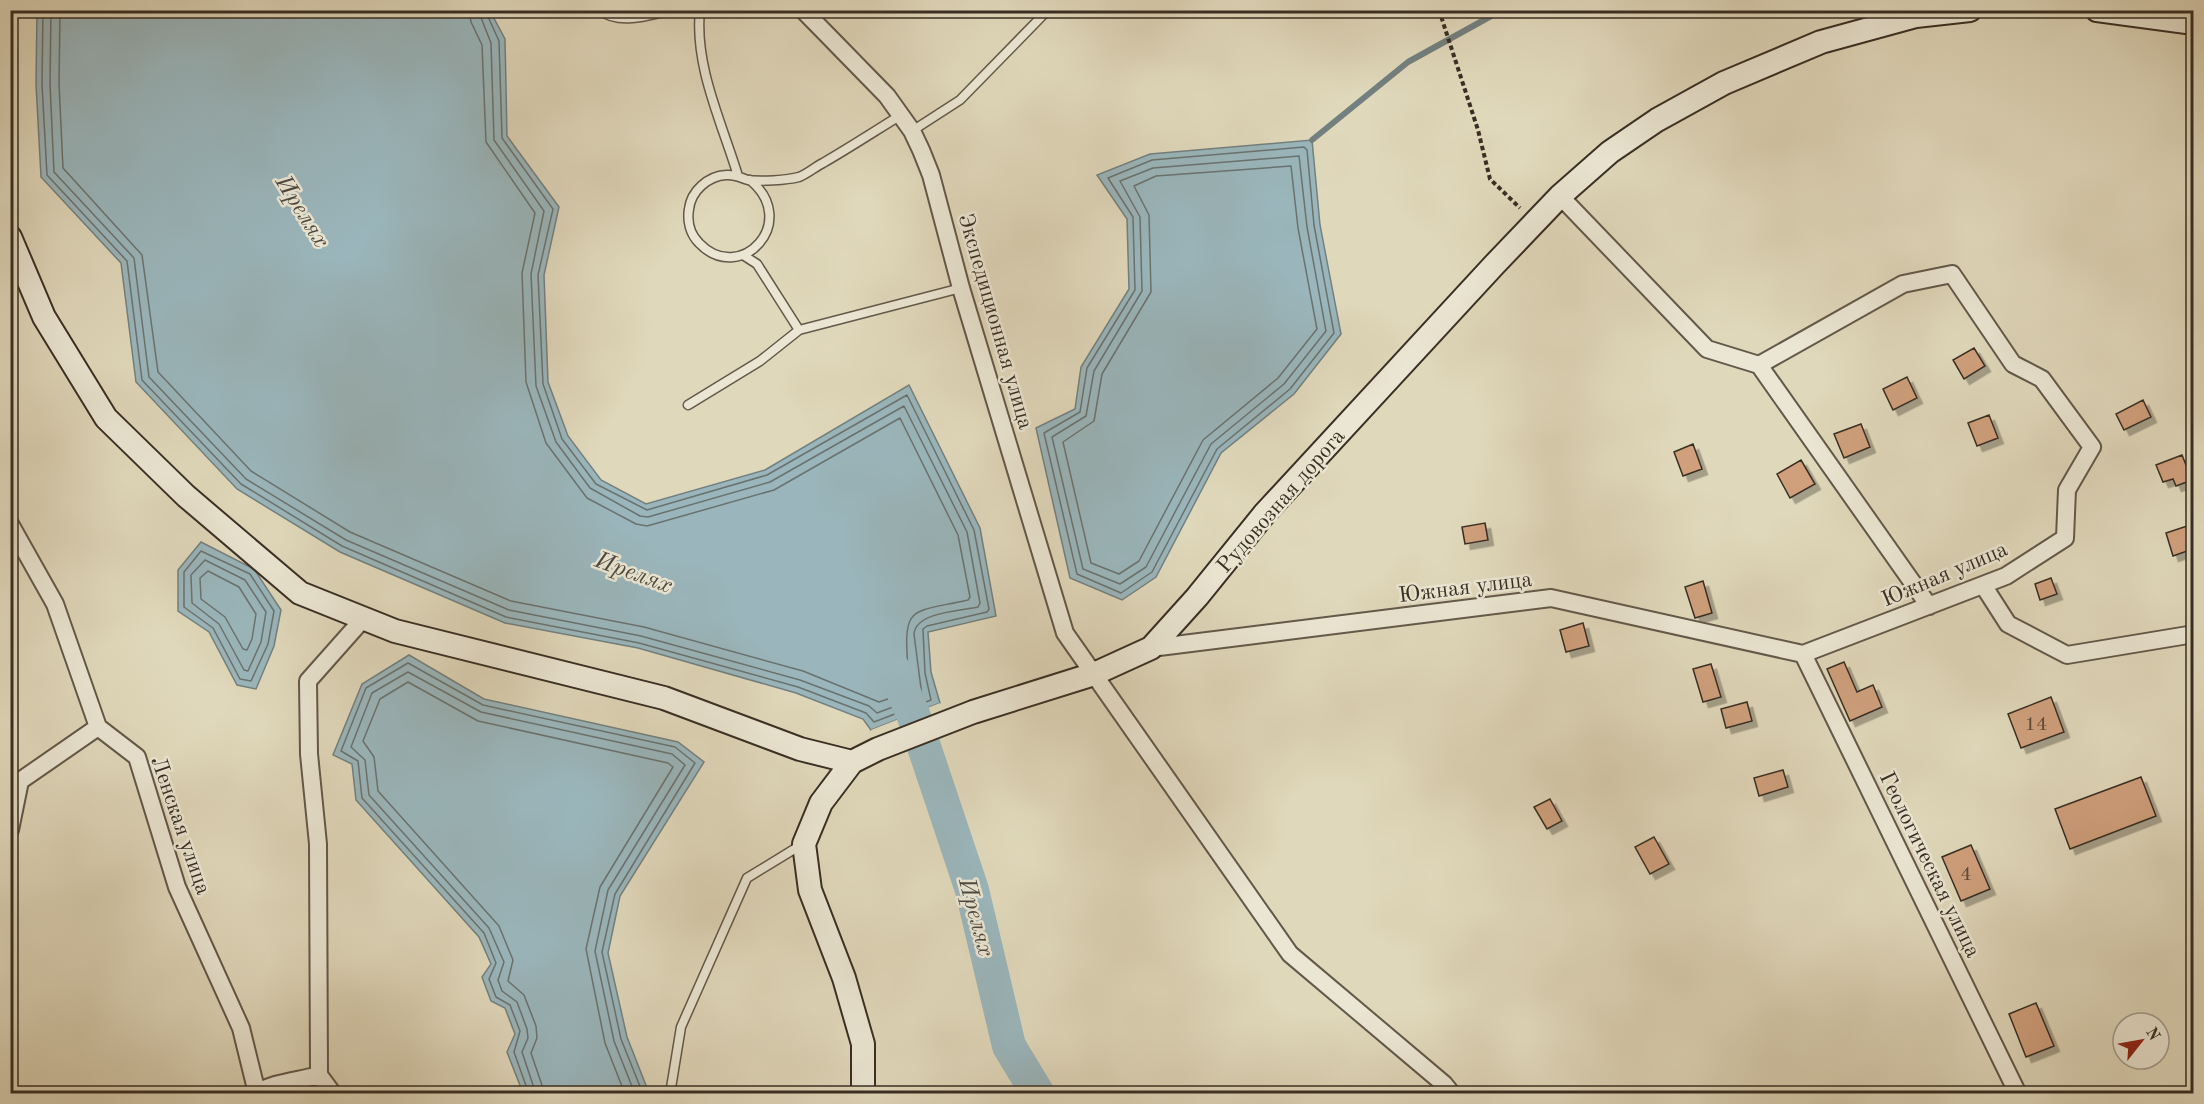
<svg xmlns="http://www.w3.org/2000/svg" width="2204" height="1104" viewBox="0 0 2204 1104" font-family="'Old Standard TT',serif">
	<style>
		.water { fill: #9ab6bc; stroke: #73807f; stroke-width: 1.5 }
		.pier { fill: #e0d8bb }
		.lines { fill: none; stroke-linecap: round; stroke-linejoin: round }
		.shore { stroke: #6a7270; stroke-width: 1.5 }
		.stream { stroke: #73807f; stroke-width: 6 }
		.river { stroke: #9ab6bc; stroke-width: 34 }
		.building { fill: #d0a07d; stroke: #392e24; stroke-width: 1.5; filter: url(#shadow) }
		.lane-casing { stroke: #63584a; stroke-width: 11 }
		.street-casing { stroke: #63584a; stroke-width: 20 }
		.secondary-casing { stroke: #392e24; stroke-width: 26 }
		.path { stroke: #392e24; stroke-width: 4; stroke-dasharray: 4.5 3; stroke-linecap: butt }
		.lane { stroke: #ebe6d3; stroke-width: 8 }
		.street { stroke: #ebe6d3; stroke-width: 16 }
		.secondary { stroke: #ebe6d3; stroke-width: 22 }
		.labels { text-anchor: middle; stroke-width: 5; stroke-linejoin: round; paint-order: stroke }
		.number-label { font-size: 20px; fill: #5f4a3a }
		.street-label { font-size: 22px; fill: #392e24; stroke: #ebe6d3 }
		.water-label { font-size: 24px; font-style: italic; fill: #4c4942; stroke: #ebe6d3 }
	</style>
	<defs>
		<filter id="shadow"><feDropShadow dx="5.5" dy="5.5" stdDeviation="0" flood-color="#0004"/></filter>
	</defs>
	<rect width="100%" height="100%" fill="#e0d8bb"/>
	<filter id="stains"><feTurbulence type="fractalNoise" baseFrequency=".00333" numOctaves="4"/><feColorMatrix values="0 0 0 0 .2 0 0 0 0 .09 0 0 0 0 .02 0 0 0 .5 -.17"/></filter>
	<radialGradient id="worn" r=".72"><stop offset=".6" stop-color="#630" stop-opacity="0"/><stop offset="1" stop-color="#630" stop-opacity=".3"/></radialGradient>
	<path class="water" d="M37,11H490L505,39L507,136L559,207L544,275L548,382L568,436L601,480L646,504L765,470L909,385L980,528L996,616L928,632L931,672L940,703L871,730L863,719L796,693L638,648L505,623L340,552L237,489L136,382L121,263L41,177L36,84Z
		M1312,140L1320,225L1341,334L1294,394L1221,453L1156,577L1122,600L1070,578L1036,428L1075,409L1081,367L1129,289L1127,219L1097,175L1150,154Z
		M201,542L254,569L281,610L274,646L256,689L237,685L209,632L178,611V570Z
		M409,655L484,699L678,742L704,762L620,896L608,953L627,1037L649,1093H523L507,1052L515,1034L505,1008L491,1001L482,977L491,964L479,937L356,800L352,764L333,755L362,684Z"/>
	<path class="pier" d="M940,703L942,706L872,733L871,730Z"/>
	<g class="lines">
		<path class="shore" d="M43,10L42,84L47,175L127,261L142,380L241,484L342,546L506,617L639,643L798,687L866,713L874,722L931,700L925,673L923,629L927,626L987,612L989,609L974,530L907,395L767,475L647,510L596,484L562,439L543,384L538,275L553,209L502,138L499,41L485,10
			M51,10L50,84L54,172L134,258L149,377L246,479L346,540L509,610L641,636L800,680L869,706L877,713L922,696L914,634C916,612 960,611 978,607L980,603L967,532L904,406L770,482L648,517L640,516L590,488L556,442L536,386L531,274L544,211L494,140L491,43L478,10
			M60,10L59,84L63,168L142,255L158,372L251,471L350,532L511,601L644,627L803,671L879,702L911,691C913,684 909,676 908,668C903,604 910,613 968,600L970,597L958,535L900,418L774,490L647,526L636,524L587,498L546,443L526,382L522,273L535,213L486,142L482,45L471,22L469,10
			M1304,147L1307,150L1314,225L1334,333L1290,389L1217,449L1152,572L1121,593L1077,574L1044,433L1080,412L1087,368L1135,290L1133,217L1108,178L1152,160Z
			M1299,156L1307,227L1326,331L1284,384L1211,444L1146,567L1120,584L1083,569L1052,437L1086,416L1094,371L1142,291L1140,217L1120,181L1153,168Z
			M1291,166L1298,228L1317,329L1278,378L1203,440L1139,561L1119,574L1091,563L1063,442L1094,421L1102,374L1151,292L1149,215L1134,186L1156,176Z
			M201,551L250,574L274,611L268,644L251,681L240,679L213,628L184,607V572Z
			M205,560L245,580L266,612L261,642L248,671L244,670L219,624L192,603L191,575Z
			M208,571L239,587L256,614L252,639L247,650L243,649L225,617L201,599L200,578Z
			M529,1094L514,1052L520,1031L510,1005L496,997L489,979L496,963L484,933L362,798L358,761L341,751L366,688L408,663L483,705L675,747L695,763L615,894L602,952L621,1039L643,1094
			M536,1094L522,1052L528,1038L527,1029L517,1002L502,991L498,980L504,962L489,928L369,795L365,760L351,747L372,693L408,672L481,712L672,754L685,765L608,890L595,951L614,1041L635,1094
			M545,1094L531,1053L537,1038L536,1026L524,995L508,981L513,960L499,926L378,791L374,757L363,741L380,699L408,682L478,721L668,763L673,767L600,887L586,949L605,1043L625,1094"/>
		<path class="stream" d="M1312,140L1408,62L1502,10"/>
		<path class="river" d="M894,670L913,714L972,890L1009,1046L1038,1094"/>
	</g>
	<path class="building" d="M1974,348L1985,366L1964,379L1953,360Z
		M1907,377L1917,398L1893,410L1883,389Z
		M2143,400L2151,417L2124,430L2116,414Z
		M1989,415L1998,438L1977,446L1968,423Z
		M1861,424L1870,447L1844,458L1834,434Z
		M1693,444L1702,469L1683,476L1674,452Z
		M2182,455L2192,480L2176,486L2173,479L2163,482L2156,465Z
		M1801,460L1815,484L1790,498L1777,474Z
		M1485,523L1488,540L1465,544L1462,527Z
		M2193,524V549L2173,556L2166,533Z
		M2051,578L2057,594L2040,600L2035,584Z
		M1703,581L1712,613L1695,618L1685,587Z
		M1583,623L1589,646L1566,652L1560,630Z
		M1844,662L1857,692L1873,685L1882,707L1850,721L1827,669Z
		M1711,664L1721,697L1703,702L1693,669Z
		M2051,697L2064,732L2021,748L2008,714Z
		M1747,702L1752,721L1726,728L1721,709Z
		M1783,770L1788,787L1759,796L1754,778Z
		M2141,777L2156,816L2070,849L2055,809Z
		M1550,799L1562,821L1547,829L1534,807Z
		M1654,837L1669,864L1650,874L1635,847Z
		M1971,845L1990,889L1961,901L1942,857Z
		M2036,1003L2054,1046L2026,1057L2009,1014Z"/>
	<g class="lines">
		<defs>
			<path id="lane" d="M599,10C620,26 649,15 672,10
				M700,10C694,66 722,123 738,176
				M912,131L960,100L1048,10
				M750,180C801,222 740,286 699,243C690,234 687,221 689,209C691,191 708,176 726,175C735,174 741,178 748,180C760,182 787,180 799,177C807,174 815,167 823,163C849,148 875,131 901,115
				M743,255L757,264L799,330L961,288
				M688,405L760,361L799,330
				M670,1094L681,1027L747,878L801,845"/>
			<path id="street" d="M803,10L887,96L912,131L921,150L931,175L961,288L1065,633L1290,954L1444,1084L1452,1094
				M1759,365L1929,606
				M10,524L55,604L98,727L137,757L177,887L241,1028L257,1093
				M1983,585L2008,624L2067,655L2194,634
				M1151,648L1551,598L1803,654L2006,576L2065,538L2067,490L2092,447L2042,379L2013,364L1952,274L1903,284L1759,365L1707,349L1560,196
				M1803,654L2018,1094
				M10,830L20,781L98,727
				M255,1094C273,1082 298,1081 319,1075
				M333,1094L319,1075L318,844L309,754L308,681L363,619"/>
			<path id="secondary" d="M2097,10L2194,23
				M10,237L44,317L106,418L186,496L300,593L395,631L664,698L800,749L852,762
				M863,1094V1044L844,978L810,890L804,844L821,803L852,762L878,749L973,712L1094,674L1151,648L1197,597L1265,513L1495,264L1560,196L1610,152L1657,120L1724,83L1821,42L1916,16L1970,10"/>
		</defs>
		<use href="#lane" class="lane-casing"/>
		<use href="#street" class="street-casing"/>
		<use href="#secondary" class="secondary-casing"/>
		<path class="path" d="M1439,10L1478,130L1490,179L1520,208"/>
		<use href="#lane" class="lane"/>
		<use href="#street" class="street"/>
		<use href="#secondary" class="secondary"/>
	</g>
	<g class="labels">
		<g class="number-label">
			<text x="2036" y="730">14</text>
			<text x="1966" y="880">4</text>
		</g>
		<g class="street-label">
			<text transform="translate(997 321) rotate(74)" y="8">Экспедиционная улица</text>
			<text transform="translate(1280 500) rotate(-49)" y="8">Рудовозная дорога</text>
			<text transform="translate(1944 573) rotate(-23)" y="8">Южная улица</text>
			<text transform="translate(1465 586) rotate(-7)" y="8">Южная улица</text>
			<text transform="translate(182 825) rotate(71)" y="8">Ленская улица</text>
			<text transform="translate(1931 864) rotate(64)" y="8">Геологическая улица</text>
		</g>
		<g class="water-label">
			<text transform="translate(303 211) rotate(58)" y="8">Ирелях</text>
			<text transform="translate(634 572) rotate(20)" y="8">Ирелях</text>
			<text transform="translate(977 917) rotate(75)" y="8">Ирелях</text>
		</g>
	</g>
	<rect width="2204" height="1104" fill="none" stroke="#e0d8bb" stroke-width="36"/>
	<rect x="12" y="12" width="2180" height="1080" fill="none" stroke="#392e24" stroke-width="3"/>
	<rect x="18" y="18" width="2168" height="1068" fill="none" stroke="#392e24" stroke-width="1.5"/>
	<g transform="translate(2141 1041) rotate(59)"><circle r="28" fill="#ebe6d3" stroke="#a49c8d" stroke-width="1.5"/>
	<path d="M0-4.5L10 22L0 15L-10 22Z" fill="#8f2418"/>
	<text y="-9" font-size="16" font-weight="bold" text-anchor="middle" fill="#392e24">N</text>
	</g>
	<rect width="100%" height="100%" filter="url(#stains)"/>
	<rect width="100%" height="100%" fill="url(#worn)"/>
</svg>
